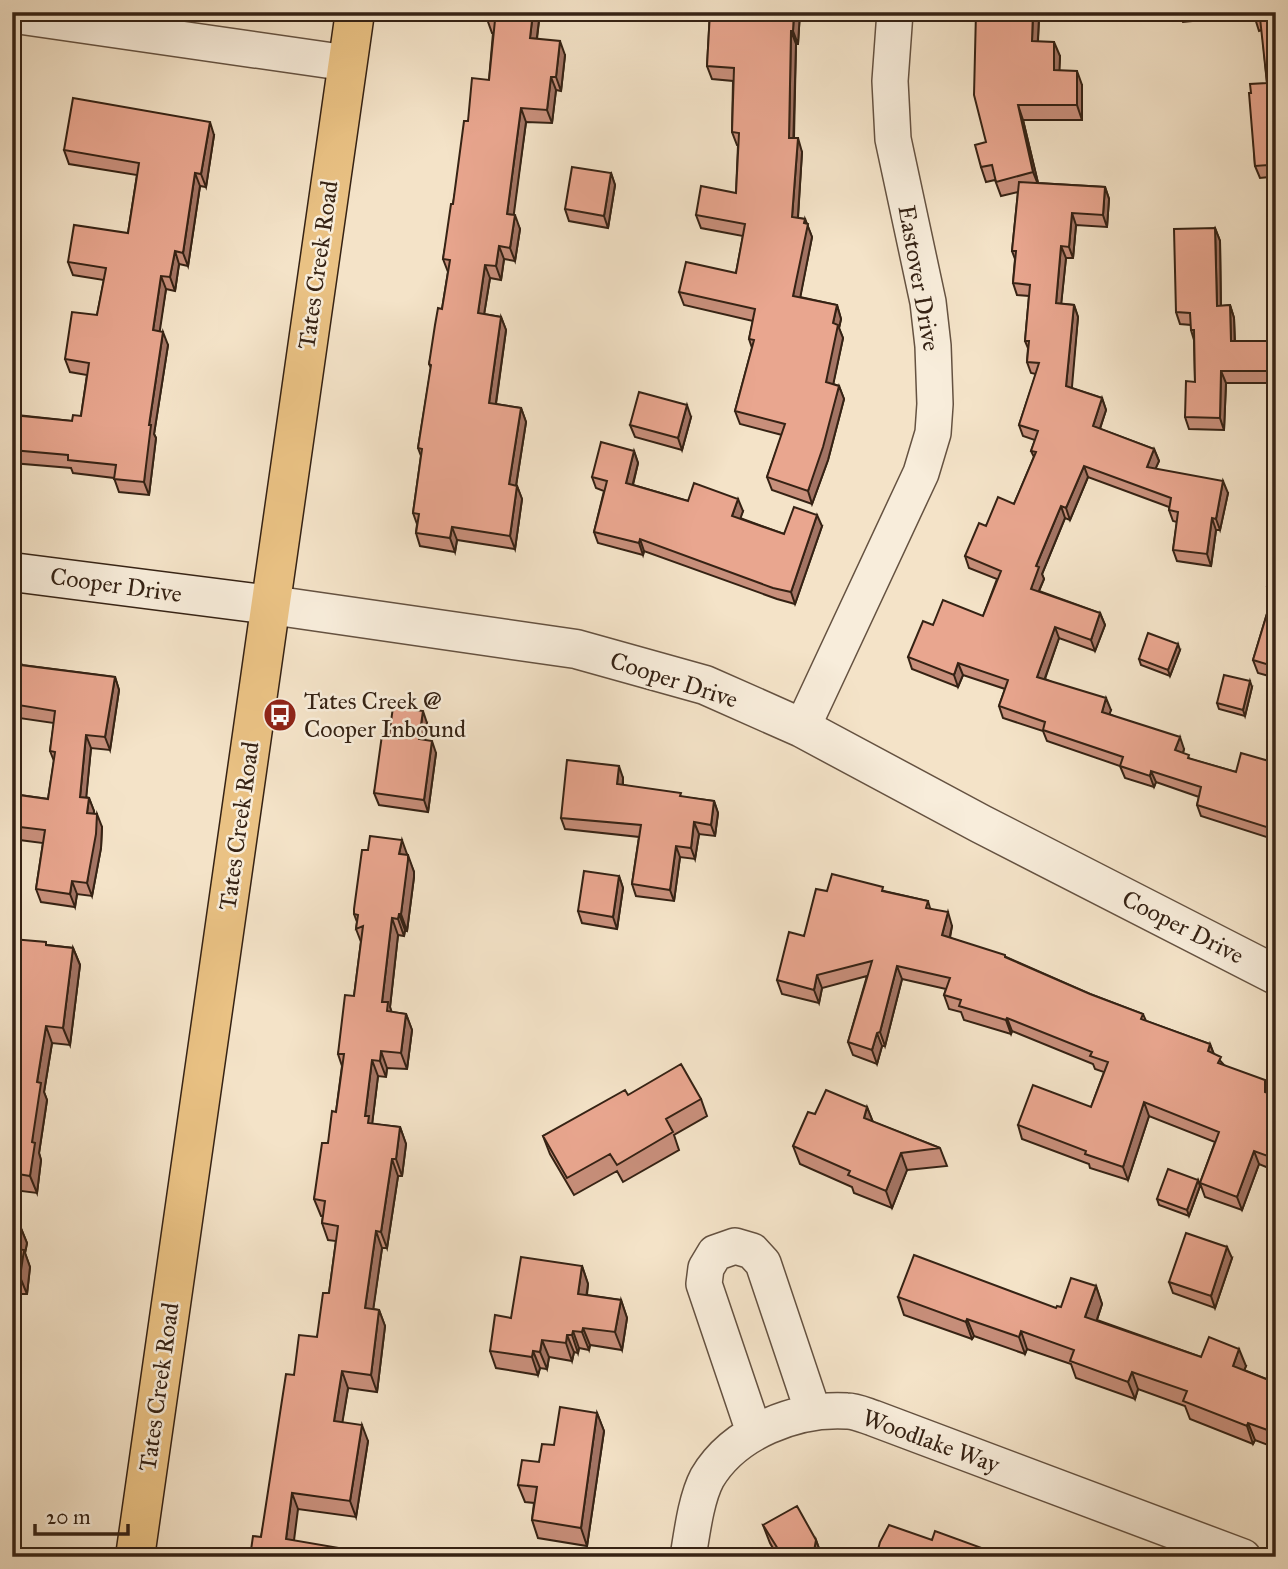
<svg xmlns="http://www.w3.org/2000/svg" width="1288" height="1569" viewBox="0 0 1288 1569" font-family="'IM FELL Great Primer',serif">
	<style>
		.lines { fill: none; stroke-linecap: round; stroke-linejoin: round }
		.minor-casing { stroke: #655241; stroke-width: 38 }
		.tertiary-casing { stroke: #655241; stroke-width: 41 }
		.secondary-casing { stroke: #352214; stroke-width: 41 }
		.primary-casing { stroke: #352214; stroke-width: 41 }
		.minor { stroke: #f8eddb; stroke-width: 35 }
		.tertiary { stroke: #f8eddb; stroke-width: 38 }
		.secondary { stroke: #f8eddb; stroke-width: 38 }
		.primary { stroke: #eac284; stroke-width: 38 }
		.wall { fill: #c88f7b; stroke: #352214; stroke-width: 2 }
		.shaded-wall { fill: #a37464; stroke: #352214; stroke-width: 2 }
		.building { fill: #e9a68f; stroke: #352214; stroke-width: 2 }
		.labels { text-anchor: middle; stroke-width: 5; stroke-linejoin: round; paint-order: stroke }
		.street-label { font-size: 24px; fill: #352214; stroke: #f8eddb }
		.poi-label { font-size: 24px; fill: #352214; stroke: #f8eddb; text-anchor: start }
	</style>
	<rect width="100%" height="100%" fill="#f4e3c8"/>
	<filter id="stains"><feTurbulence type="fractalNoise" baseFrequency=".00286" numOctaves="4"/><feColorMatrix values="0 0 0 0 .2 0 0 0 0 .09 0 0 0 0 .02 0 0 0 .5 -.17"/></filter>
	<radialGradient id="worn" r=".72"><stop offset=".6" stop-color="#630" stop-opacity="0"/><stop offset="1" stop-color="#630" stop-opacity=".3"/></radialGradient>
	<g class="lines">
		<defs>
			<path id="minor" d="M12,15L347,63
				M802,728L921,473L933,433L935,404L933,346L928,302L893,139L890,81L895,12
				M754,1432L704,1284L706,1268L715,1253L735,1246L752,1251L763,1263L813,1412
				M688,1557C692,1533 696,1499 707,1478C734,1432 796,1408 847,1411C855,1411 864,1415 873,1418L1243,1557"/>
			<path id="tertiary" d="M271,605L576,649L705,685L802,728L981,824L1276,975"/>
			<path id="secondary" d="M12,572L271,605"/>
			<path id="primary" d="M135,1557L355,12"/>
		</defs>
		<use href="#minor" class="minor-casing"/>
		<use href="#tertiary" class="tertiary-casing"/>
		<use href="#secondary" class="secondary-casing"/>
		<use href="#primary" class="primary-casing"/>
		<use href="#minor" class="minor"/>
		<use href="#tertiary" class="tertiary"/>
		<use href="#secondary" class="secondary"/>
		<use href="#primary" class="primary"/>
	</g>
	<path class="wall" d="M487,12H540L537,39L565,55L561,91L556,90L552,123L526,122L513,215L520,229L515,261L504,259L501,280L490,278L484,314L501,317L506,330L496,404L521,408L526,422L516,486H517L522,499L515,549L457,540L455,552L420,546L416,533L417,524L413,513L421,456L418,448L431,368L429,364L442,309L448,272L443,259L468,121L489,80L493,33H492L487,19L488,15Z
		M710,12H800L798,44H796L794,138L802,152L798,218L805,219L812,237L800,297L837,305L841,319L839,328L843,338L833,384L839,386L844,399L828,460L812,504L772,490L767,477L782,435L740,424L735,411L752,348L749,339L753,321L684,305L679,292L736,273L743,236L701,228L696,215L736,193L738,145H737L732,132L733,81L712,79L707,66Z
		M1179,12H1276L1269,177L1260,178L1255,166L1251,93L1267,83L1262,30L1259,31L1254,15L1183,22Z
		M1039,18L1038,41L1060,56L1059,70L1082,85V120H1023L1038,183L1105,187L1109,199L1107,227L1076,225L1073,258H1066L1061,304L1074,305L1078,317L1071,388L1102,398L1106,410L1100,429L1154,449L1159,461L1155,469L1228,493L1220,530H1216L1211,566L1177,561L1173,550L1177,522L1173,521L1169,510V507L1088,477L1070,520L1065,518L1042,574L1044,579L1039,591L1100,613L1105,625L1095,651L1059,638L1045,679L1111,710L1109,714L1184,749L1183,753L1190,759L1236,772L1276,763V840L1201,816L1197,805L1199,797L1156,782L1154,787L1125,778L1120,766L1047,741L1043,731L1003,718L999,706L1005,689L963,675L958,687L912,669L908,657L933,625L983,616L997,579L969,568L965,556L986,526L1014,504L1034,457L1031,451L1035,440L1023,436L1019,425L1036,374L1031,373L1027,362L1028,348L1025,341L1029,296L1017,295L1013,283L1015,259L1012,251L1018,192L1001,196L995,180L986,182L981,167L986,142Z
		M214,135L206,187L200,186L188,266L179,264L175,291L166,289L159,331L168,345L154,434L156,438L149,495L119,492L114,478L73,473L71,468L12,463V402L17,415L72,421L81,416L87,375L70,372L65,359L97,315L104,280L73,275L68,262L128,233L137,175L69,164L64,150Z
		M611,173L615,185L608,228L569,221L565,209Z
		M1215,228L1220,241L1221,306L1230,305L1234,318L1235,341H1276V383H1226L1224,430L1189,429L1185,417L1195,382L1194,340L1191,330V325L1180,324L1176,312Z
		M691,417L682,450L635,437L630,425Z
		M634,451L638,463L633,485L688,501L743,511L740,518L784,534L822,526L795,604L777,599L644,551L643,555L598,543L594,532L604,491L596,488L592,477Z
		M1276,541V678L1258,673L1253,660L1272,597L1267,586Z
		M1180,650L1170,676L1141,665L1139,659Z
		M12,662L21,663L22,665L115,677L119,690L110,750L91,748L86,797L89,798L94,811L93,814L102,827L101,848L92,896L77,894L75,907L41,902L36,889L43,843L12,839V794L48,799L54,761L50,751L54,723L12,717Z
		M1252,687L1245,716L1219,709L1217,703Z
		M427,723L425,740L436,753L428,812L379,805L374,793L389,736Z
		M623,778V785L682,797L714,801L718,813L715,836L699,834L695,859L680,857L674,901L636,896L632,884L639,837L565,829L561,818Z
		M407,855L414,872V877L407,931L405,930L404,936L398,935L390,1007L391,1012L406,1014L412,1030L407,1069L387,1068L386,1077L378,1076L372,1124L400,1127L406,1144L402,1176H398L387,1248H382L373,1309L379,1310L385,1326L377,1392L348,1388L342,1422L368,1441L356,1517L298,1509L261,1537L294,1375L317,1337L329,1293L336,1241L328,1240L322,1223L323,1216H321L314,1199L336,1112L342,1066L338,1054L354,996L361,942L356,929L357,922L354,914Z
		M619,876L623,888L617,929L582,923L578,911Z
		M827,891H884L928,901L930,908L952,926L950,938L1006,957L1090,994L1143,1014L1146,1021L1210,1044L1214,1054L1224,1065L1270,1094L1276,1096V1171L1259,1164L1242,1210L1205,1197L1200,1183L1215,1142L1149,1116L1128,1180L1090,1168L1089,1164L1022,1139L1018,1125L1091,1107L1104,1072L1095,1069L1093,1064L1012,1031L1011,1034L964,1020L961,1012L949,1009L944,995L946,989L902,979L885,1046H882L877,1064L853,1055L848,1042L867,976L822,988L819,1003L782,994L777,980L804,936Z
		M12,898L17,911L14,939L47,945L73,948L80,965L70,1045L52,1043L44,1092L47,1100L39,1153L41,1160L37,1193L14,1190L12,1201Z
		M628,1095L701,1099L707,1116L674,1135L679,1150L623,1182L617,1171L574,1195L550,1154L543,1136Z
		M867,1107L873,1122L940,1148L947,1166L907,1170L892,1208L854,1193L852,1187L800,1164L793,1146L815,1114Z
		M1198,1180L1200,1186L1189,1216L1159,1205L1157,1199Z
		M12,1225L20,1226L27,1243L25,1253L30,1267L27,1294H20L13,1344L17,1355L16,1363L21,1377L13,1430H12Z
		M1232,1258L1215,1308L1173,1293L1169,1282Z
		M582,1266L588,1284L587,1295L621,1300L627,1318L622,1350L590,1345L589,1350L579,1348L578,1353L574,1352L572,1361L549,1357L547,1369L540,1368L538,1375L496,1368L490,1351L511,1318Z
		M1096,1286L1102,1304L1097,1320L1201,1357L1246,1366L1244,1370L1276,1383V1448L1255,1440L1253,1444L1190,1419L1185,1406L1138,1389L1135,1399L1076,1378L1071,1364L1027,1349L1025,1354L974,1336L972,1339L904,1315L898,1297L1056,1308L1061,1307Z
		M597,1413L604,1431L587,1546L538,1538L532,1520L534,1503L525,1502L518,1485L554,1445Z
		M763,1525L816,1540L822,1557H778L770,1543Z"/>
	<path class="shaded-wall" d="M533,12H540L535,52L530,38Z
		M794,12H800L798,44L793,31Z
		M1033,12H1037L1039,18L1037,56L1032,41Z
		M791,31L796,44L793,151L789,138Z
		M560,41L565,55L561,91L556,77Z
		M1054,42L1060,56L1059,85L1054,70Z
		M1077,71L1082,85V120L1077,105Z
		M551,77L556,90L552,123L547,110Z
		M1018,105L1023,120L1039,187L1033,172Z
		M521,108L526,122L512,228L507,214Z
		M210,122L214,135L206,187L201,174Z
		M798,138L802,152L797,230L792,217Z
		M195,173L200,186L188,266L183,253Z
		M611,173L615,185L608,228L604,216Z
		M1105,187L1109,199L1107,227L1103,215Z
		M1072,213L1076,225L1073,258L1069,247Z
		M515,215L520,229L515,261L510,248Z
		M805,219L812,237L798,309L793,296Z
		M1215,228L1220,241L1221,318L1217,306Z
		M499,246L504,259L501,280L496,266Z
		M1061,246L1066,258L1060,315L1056,303Z
		M175,251L179,264L175,291L170,277Z
		M485,265L490,278L482,327L478,313Z
		M161,276L166,289L158,343L153,330Z
		M837,305L841,319L839,328L843,338L831,395L826,382L833,323Z
		M1074,305L1078,317L1071,398L1066,386Z
		M1230,305L1234,318L1235,353L1231,341Z
		M501,317L506,330L494,416L489,403Z
		M163,332L168,345L154,434L156,438L149,495L144,482L149,425Z
		M1221,371L1226,383L1224,430L1220,418Z
		M839,386L844,399L828,460L812,504L808,491Z
		M1102,398L1106,410L1097,437L1093,426Z
		M12,402L17,415L15,428L12,419Z
		M687,405L691,417L682,450L678,438Z
		M521,408L526,422L514,498L509,484Z
		M1154,449L1159,461L1151,479L1147,467Z
		M634,451L638,463L630,495L626,483Z
		M1084,466L1088,477L1070,520L1066,508Z
		M1223,481L1228,493L1220,530L1216,519Z
		M517,486L522,499L515,549L510,536Z
		M738,499L743,511L737,528L732,516Z
		M1061,506L1065,518L1042,574L1044,579L1035,600L1031,589L1036,566Z
		M817,515L822,526L795,604L791,592Z
		M1212,518L1216,530L1211,566L1207,554Z
		M452,527L457,540L455,552L450,538Z
		M640,539L644,551L643,555L639,543Z
		M1100,613L1105,625L1095,651L1091,640Z
		M1055,627L1059,638L1041,689L1037,677Z
		M1178,644L1180,650L1170,676L1168,670Z
		M958,663L963,675L958,687L954,675Z
		M115,677L119,690L110,750L105,737Z
		M1250,681L1252,687L1245,716L1243,710Z
		M1106,698L1111,710L1106,723L1102,712Z
		M423,711L427,723L423,751L419,739Z
		M86,735L91,748L85,810L80,797Z
		M1180,737L1184,749L1180,762L1175,750Z
		M432,741L436,753L428,812L424,800Z
		M619,766L623,778L622,796L617,784Z
		M1151,771L1156,782L1154,787L1150,776Z
		M89,798L94,811L92,826L87,813Z
		M714,801L718,813L715,836L711,825Z
		M97,814L102,827L101,848L92,896L87,883Z
		M694,822L699,834L695,859L691,848Z
		M402,840L408,857L399,854Z
		M676,846L680,857L674,901L670,890Z
		M408,855L414,872V877L407,931L401,914Z
		M619,876L623,888L617,929L613,917Z
		M72,881L77,894L75,907L70,894Z
		M12,898L17,911L12,954Z
		M948,912L952,926L947,949L942,935Z
		M399,914L405,930L404,936L398,919Z
		M392,918L398,935L390,1007L394,1019L393,1028L382,1002Z
		M73,948L80,965L70,1045L63,1028Z
		M897,966L902,979L885,1046L880,1032Z
		M817,975L822,988L819,1003L814,990Z
		M406,1014L412,1030L407,1069L401,1053Z
		M1007,1018L1012,1031L1011,1034L1006,1020Z
		M46,1026L52,1043L44,1092L47,1100L39,1153L41,1160L37,1193L30,1176L32,1142L37,1082Z
		M877,1033L882,1046L877,1064L872,1050Z
		M1210,1044L1215,1058L1208,1051Z
		M381,1051L387,1068L386,1077L380,1061Z
		M372,1060L378,1076L372,1125L374,1140L365,1116Z
		M1265,1080L1270,1093L1265,1092Z
		M1144,1102L1149,1116L1128,1180L1123,1167Z
		M867,1107L874,1125L864,1118Z
		M400,1127L406,1144L402,1176L396,1159Z
		M1254,1151L1259,1164L1242,1210L1237,1197Z
		M901,1153L907,1170L892,1208L886,1191Z
		M392,1159L398,1176L387,1248L381,1232Z
		M1198,1180L1200,1186L1189,1216L1187,1210Z
		M20,1226L27,1243L25,1253L30,1267L27,1294L20,1277L17,1249Z
		M376,1231L382,1248L371,1325L365,1308Z
		M1227,1247L1232,1258L1215,1308L1211,1296Z
		M582,1266L588,1284L584,1312L578,1294Z
		M14,1277L20,1294L13,1344L17,1355L16,1363L21,1377L13,1430L12,1427V1287Z
		M1096,1286L1102,1304L1092,1334L1085,1317Z
		M621,1300L627,1318L622,1350L615,1332Z
		M379,1310L385,1326L377,1392L371,1375Z
		M967,1319L974,1336L972,1339L966,1322Z
		M583,1328L590,1345L589,1350L582,1332Z
		M573,1331L579,1348L578,1353L572,1335Z
		M1021,1331L1027,1349L1025,1354L1019,1337Z
		M567,1335L574,1352L572,1361L566,1343Z
		M542,1340L549,1357L547,1369L540,1352Z
		M1239,1349L1246,1366L1239,1383L1233,1366Z
		M533,1351L540,1368L538,1375L532,1357Z
		M342,1371L348,1388L340,1437L334,1421Z
		M1132,1372L1138,1389L1135,1399L1128,1382Z
		M597,1413L604,1431L587,1546L581,1528Z
		M1248,1423L1255,1440L1253,1444L1247,1426Z
		M362,1425L368,1441L356,1517L350,1501Z
		M292,1493L298,1509L292,1556L286,1539Z
		M816,1540L822,1557H813Z"/>
	<path class="building" d="M488,12H533L530,38L560,41L556,77H551L547,110L521,108L507,214L515,215L510,248L499,246L496,266L485,265L478,313L501,317L489,403L521,408L509,484L517,486L510,536L452,527L450,538L416,533L419,514L413,513L422,449L418,448L431,365L429,364L435,325L438,308L442,309L450,260L443,259L451,204H453L464,121H468L472,78L489,80L495,20L487,19Z
		M710,12H794L793,31H791L789,138H798L792,217L805,219L804,223L808,224L793,296L837,305L833,323L838,325L826,382L839,386L823,447L808,491L767,477L785,424L735,411L754,340L749,339L755,309L679,292L686,262L736,273L745,224L696,215L701,186L736,193L739,133L732,132L734,68L707,66Z
		M976,12H1033L1032,41L1054,42V70L1077,71V105H1018L1033,172L996,182L992,165L981,167L975,145L986,142L974,95Z
		M1254,12H1276V303L1268,165L1255,166L1249,93H1251L1250,84L1267,83L1260,18H1254Z
		M73,98L210,122L201,174L195,173L183,253L175,251L170,277L161,276L153,330L163,332L149,425H151L144,482L114,479L116,465L68,460V455L12,450V415L72,421L73,415L81,416L89,363L65,359L72,312L97,315L106,268L68,262L74,225L128,233L139,163L64,150Z
		M572,167L611,173L604,216L565,209Z
		M1019,182L1105,187L1103,215L1072,213L1069,247L1061,246L1056,303L1074,305L1066,386L1102,398L1093,426L1154,449L1147,467L1223,481L1216,519L1212,518L1207,554L1173,550L1178,512L1169,510L1171,498L1084,466L1066,508L1061,506L1036,566L1039,567L1031,589L1100,613L1091,640L1055,627L1037,677L1106,698L1102,712L1180,737L1175,750L1189,755L1188,758L1236,772L1241,753L1276,763V830L1197,805L1201,787L1151,771L1150,776L1120,766L1123,757L1043,730L1045,722L999,706L1008,680L958,663L954,675L908,657L923,621L933,625L943,600L983,616L1001,571L965,556L979,523L986,526L998,497L1014,504L1036,452L1031,451L1038,431L1019,425L1039,363L1027,362L1029,341H1025L1030,285L1013,283L1016,251H1012Z
		M1215,228L1217,306L1230,305L1231,341H1276V371H1221L1220,418L1185,417L1186,381L1195,382L1194,330H1191L1190,313L1176,312L1174,229Z
		M639,392L687,405L678,438L630,425Z
		M601,442L634,451L626,483L688,501L694,483L738,499L732,516L784,534L794,507L817,515L791,592L773,588L640,539L639,543L594,532L607,481L592,477Z
		M1276,541V667L1253,660L1275,587L1267,586Z
		M1148,633L1178,644L1168,670L1139,659Z
		M12,662L21,663V665L115,677L105,737L86,735L80,797L89,798L87,813L97,814L96,834L87,883L72,881L70,894L36,889L45,830L12,826V794L48,799L55,752L50,751L55,711L12,704Z
		M1224,675L1250,681L1243,710L1217,703Z
		M393,707L423,711L419,739L432,741L424,800L374,793L382,735L389,736Z
		M567,760L619,766L617,784L681,793L680,796L714,801L711,825L694,822L691,848L676,846L670,890L632,884L641,825L561,818Z
		M370,836L402,840L399,854L408,855V860L401,914H399L398,919L392,918L382,1002H388L387,1011L406,1014L401,1053L381,1051L380,1061L372,1060L365,1116H369L368,1123L400,1127L396,1159H392L381,1232L376,1231L365,1308L379,1310L371,1375L342,1371L334,1421L362,1425L350,1501L292,1493L286,1539L345,1549L344,1557H250L253,1536L261,1537L286,1374L294,1375L299,1335L317,1337L323,1293H329L338,1226L322,1223L325,1201L314,1199L322,1143H328L332,1111L336,1112L344,1054H338L345,995L354,996L363,926L356,929L358,915L354,914V909L362,850H368Z
		M584,871L619,876L613,917L578,911Z
		M832,874L883,887L882,891L928,901L926,908L948,912L942,935L1005,955V957L1090,994L1143,1014L1141,1019L1210,1044L1208,1051L1221,1057L1218,1063L1265,1080V1092L1276,1096V1159L1254,1151L1237,1197L1200,1183L1219,1132L1144,1102L1123,1167L1085,1154L1086,1151L1018,1125L1033,1085L1091,1107L1108,1062L1090,1056L1092,1052L1007,1018L1006,1020L959,1006L961,1000L944,995L950,978L897,966L880,1032L877,1033L872,1050L848,1042L872,961L817,975L814,990L777,980L789,932L804,936L816,889L827,891Z
		M12,939L46,942V945L73,948L63,1028L46,1026L37,1082L41,1083L32,1142L35,1143L30,1176L12,1173Z
		M681,1064L701,1099L666,1119L673,1132L617,1165L610,1154L567,1178L543,1136L625,1090L628,1095Z
		M826,1090L867,1107L864,1118L940,1148L901,1153L886,1191L848,1175L850,1171L793,1146L808,1112L815,1114Z
		M1168,1169L1198,1180L1187,1210L1157,1199Z
		M12,1225L20,1226L17,1249L24,1250L20,1277H14L12,1287Z
		M1186,1233L1227,1247L1211,1296L1169,1282Z
		M914,1255L1056,1308L1057,1306L1061,1307L1071,1278L1096,1286L1085,1317L1201,1357L1209,1337L1239,1349L1233,1366L1276,1383V1433L1248,1423L1247,1426L1183,1401L1187,1391L1132,1372L1128,1382L1070,1361L1074,1350L1021,1331L1019,1337L967,1319L966,1322L898,1297Z
		M521,1257L582,1266L578,1294L621,1300L615,1332L583,1328L582,1332L573,1331L572,1335H567L566,1343L542,1340L540,1352L533,1351L532,1357L490,1351L495,1315L511,1318Z
		M12,1360H15L12,1379Z
		M560,1407L597,1413L581,1528L532,1520L537,1487L518,1485L522,1460L539,1462L542,1444L554,1445Z
		M797,1506L816,1540L813,1557H783L763,1525Z
		M889,1525L932,1540L935,1531L990,1551L988,1557H876L880,1542Z"/>
	<defs>
		<symbol id="bus-disc" viewBox="-11 -11 22 22"><circle r="9.5" fill="#8f2418" stroke="#f8eddb"/><path d="M-5-6H5V4H4V6H2V4H-2V6H-4V4H-5ZM-3.5-4V0h7V-4ZM-3.5 1.2v1.5H-2V1.2ZM2 1.2v1.5H3.5V1.2Z" fill="#fff"/></symbol>
	</defs>
	<g fill-rule="evenodd">
		<use href="#bus-disc" x="261" y="696" width="38" height="38"/>
	</g>
	<g class="labels">
		<g class="street-label">
			<text transform="translate(318 265) rotate(-82)" y="8">Tates Creek Road</text>
			<text transform="translate(919 278) rotate(80)" y="8">Eastover Drive</text>
			<text transform="translate(116 585) rotate(8)" y="8">Cooper Drive</text>
			<text transform="translate(674 680) rotate(18)" y="8">Cooper Drive</text>
			<text transform="translate(239 826) rotate(-82)" y="8">Tates Creek Road</text>
			<text transform="translate(1183 927) rotate(27)" y="8">Cooper Drive</text>
			<text transform="translate(159 1387) rotate(-82)" y="8">Tates Creek Road</text>
			<text transform="translate(931 1441) rotate(20)" y="8">Woodlake Way</text>
		</g>
		<g class="poi-label">
			<text x="304" y="709">Tates Creek @<tspan x="304" dy="28">Cooper Inbound</tspan></text>
		</g>
	</g>
	<rect width="1288" height="1569" fill="none" stroke="#f4e3c8" stroke-width="42"/>
	<rect x="14" y="14" width="1260" height="1541" fill="none" stroke="#352214" stroke-width="3.5"/>
	<rect x="21" y="21" width="1246" height="1527" fill="none" stroke="#352214" stroke-width="2"/>
	<path d="M35 1524v10h93v-10" fill="none" stroke="#352214" stroke-width="3.5"/>
	<text x="46" y="1524" font-size="21" fill="#352214" stroke="#f8eddb" stroke-width="5" paint-order="stroke">20 m</text>
	<rect width="100%" height="100%" filter="url(#stains)"/>
	<rect width="100%" height="100%" fill="url(#worn)"/>
</svg>
